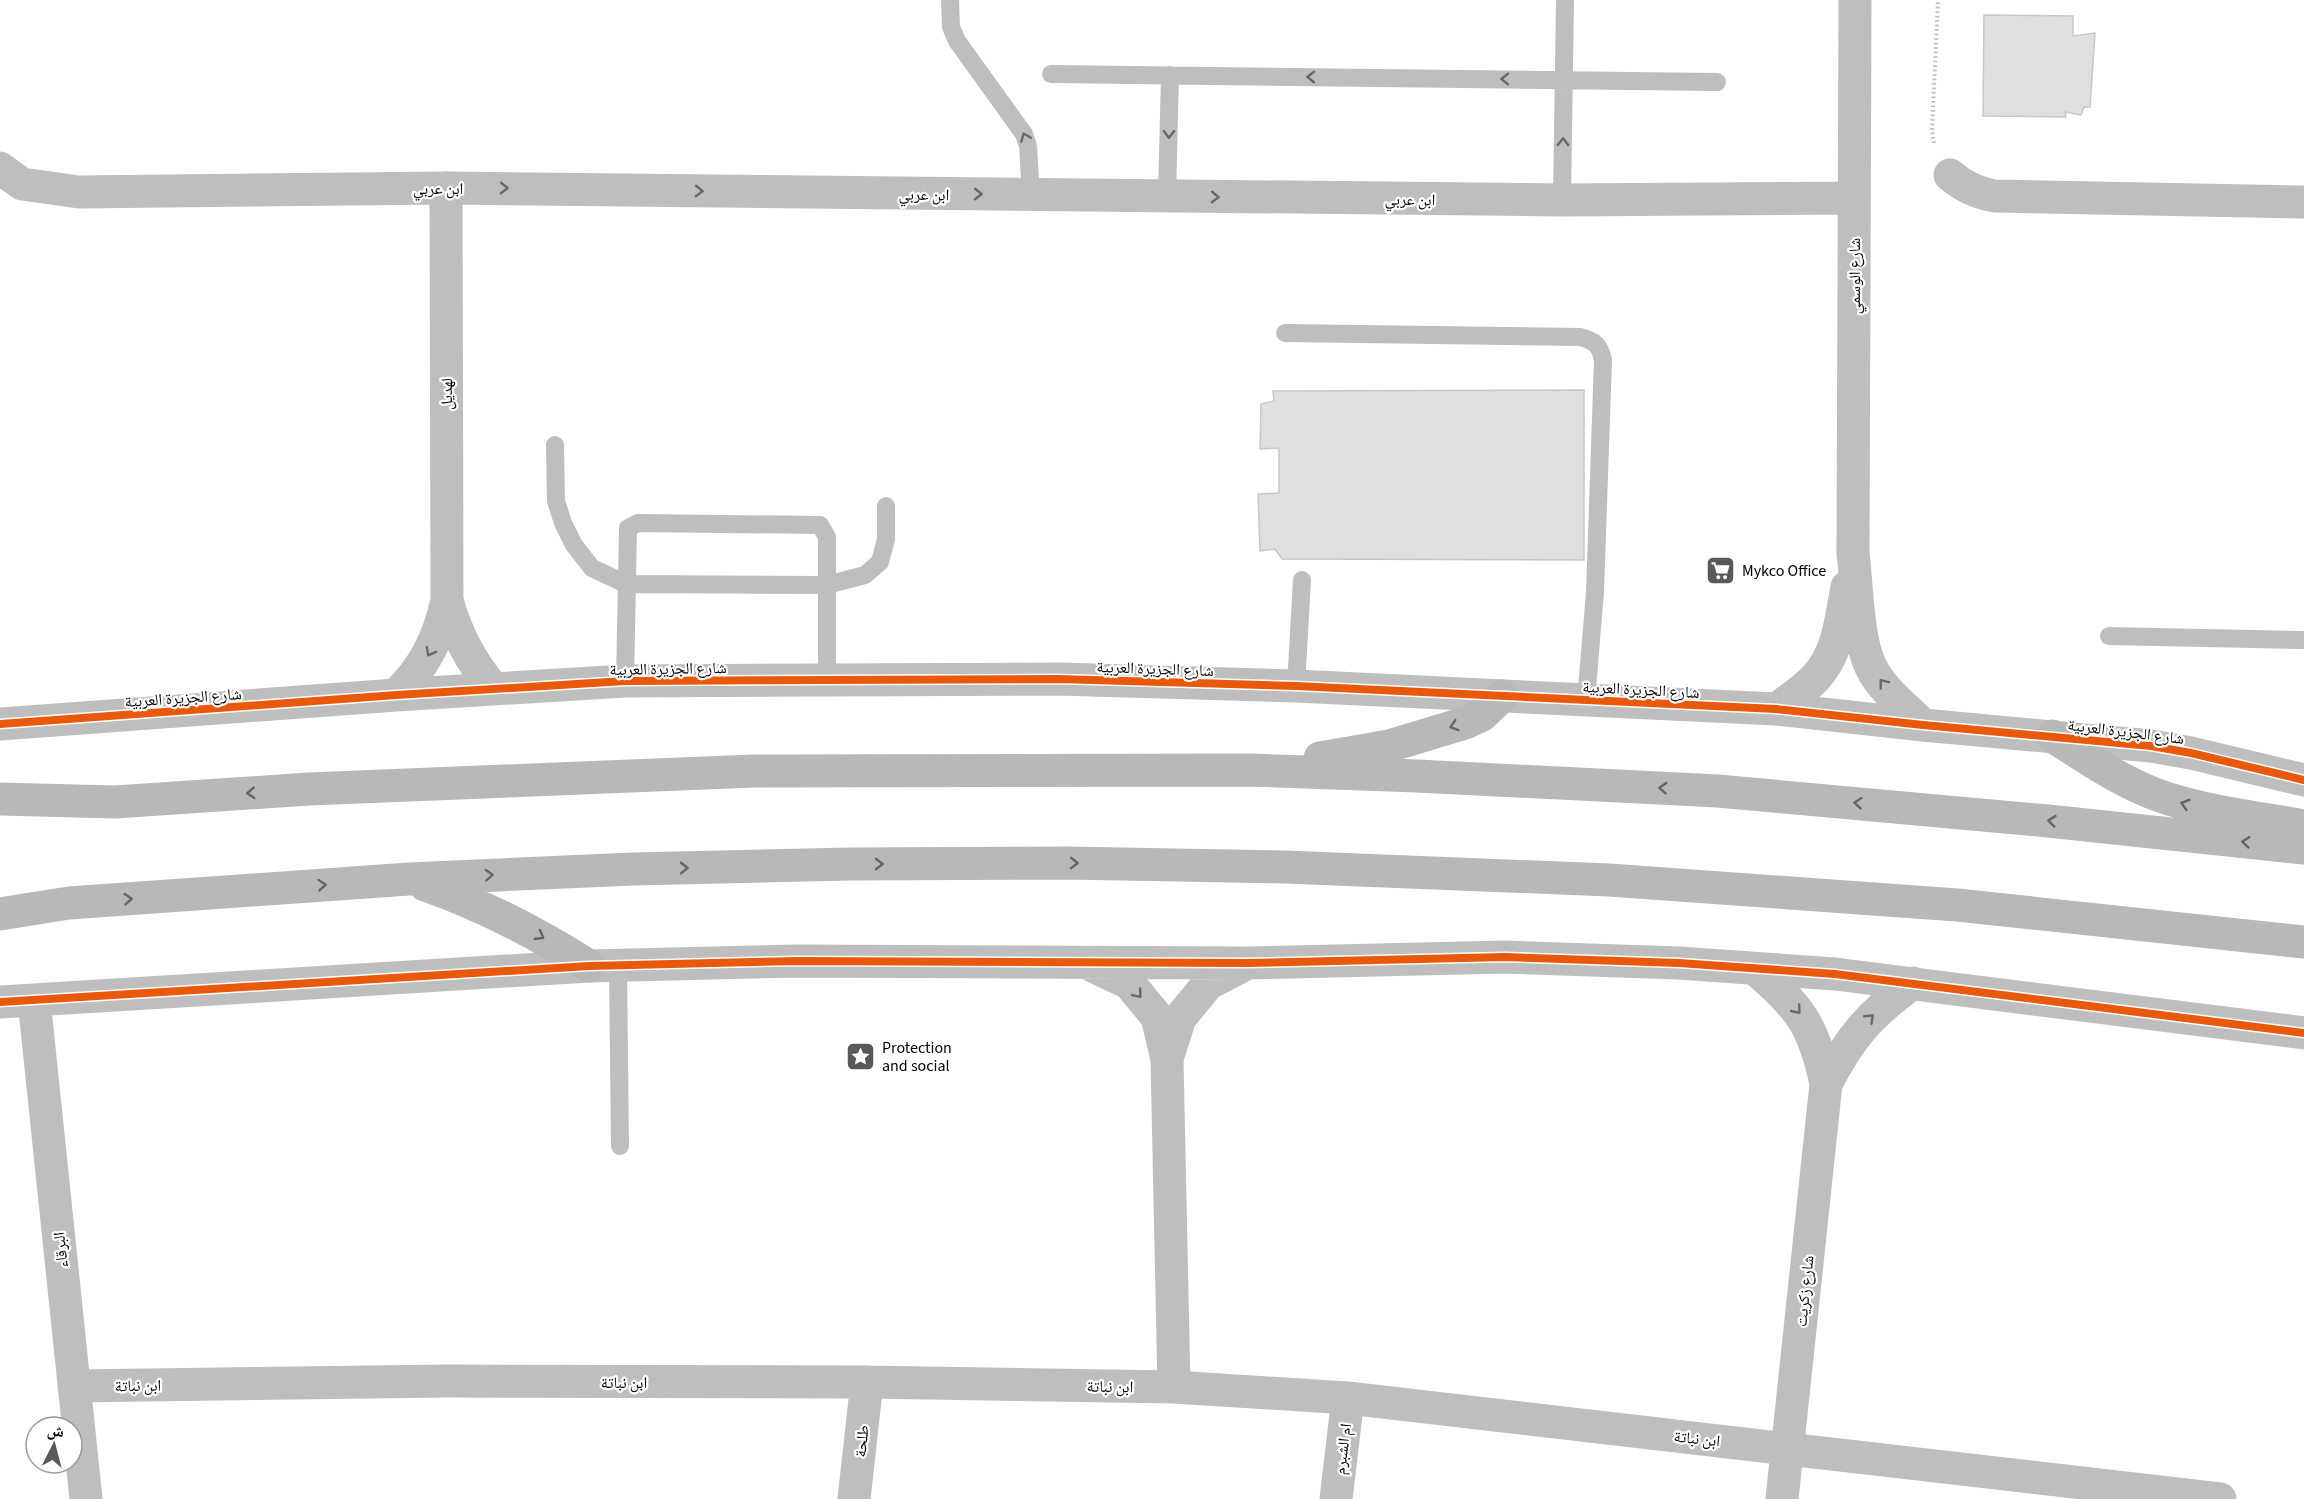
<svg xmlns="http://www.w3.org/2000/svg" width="2304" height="1499" viewBox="0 0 2304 1499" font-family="'Source Sans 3','Noto Naskh Arabic',sans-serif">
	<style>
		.building { fill: #dfdfdf; stroke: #c7c7c7; stroke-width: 1.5 }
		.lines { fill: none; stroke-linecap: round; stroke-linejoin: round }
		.path { stroke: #b9b9b9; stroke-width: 4; stroke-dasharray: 1.5 3; stroke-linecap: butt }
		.service { stroke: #bebebe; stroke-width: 18 }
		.minor { stroke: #bebebe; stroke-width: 33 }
		.secondary { stroke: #b8b8b8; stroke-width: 33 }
		.cycleway-casing { stroke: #fff; stroke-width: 11 }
		.cycleway { stroke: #e8590c; stroke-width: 8 }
		.oneway { stroke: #686868 }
		.oneway2 { stroke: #656565 }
		.labels { text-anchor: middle; stroke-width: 4.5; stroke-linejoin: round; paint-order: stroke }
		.street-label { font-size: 16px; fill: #000; stroke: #fff }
		.poi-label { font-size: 16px; fill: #000; stroke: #fff; text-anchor: start }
	</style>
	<rect width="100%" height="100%" fill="#fff"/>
	<path class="building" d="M1984,15L2073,16V36L2095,33L2090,107H2084L2081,115L2065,112L2066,117L1983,116Z
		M1584,390V560L1282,559L1275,549L1260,551L1258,494L1279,493V448L1260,449L1261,404L1274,401L1273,391Z"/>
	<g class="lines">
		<path class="path" d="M1934,143L1932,131L1938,0"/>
		<path class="service" d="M950,0L951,27L957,41L1024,134L1028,146L1031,195
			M1051,74L1717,82
			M1167,196L1170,75
			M1562,200L1565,0
			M1285,333L1580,337C1595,341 1600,345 1603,360L1595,592L1586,701
			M555,445L556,501L563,523L574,545L592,568L626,584L827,585L865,575L880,562L886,539V506
			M2109,636L2304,640
			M625,681L628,528L638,523L820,525L827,537V680
			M1296,686L1302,580
			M618,966L620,1146"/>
		<path class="minor" d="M1855,0L1853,553C1857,584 1857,639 1871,667C1882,690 1905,707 1923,725
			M0,168L22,184L79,192L446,188L1562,200L1854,198
			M1950,175C1964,187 1976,192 1994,196L2304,202
			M447,600C456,634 470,661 493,688
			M396,695C424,668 439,638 447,600L446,188
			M1776,709C1790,699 1806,689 1817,676C1839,652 1841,617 1847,587
			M0,724L396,695L625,681L1058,679L1296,686L1776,709L1923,725L2151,746L2191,753L2304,780
			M1093,966L1129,983L1157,1017L1167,1059L1174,1387
			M1755,969C1800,1007 1814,1026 1826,1084L1782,1499
			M34,1000L86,1499
			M0,1002L589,966L798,961L1247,963L1505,957L1679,963L1835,974L2304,1033
			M1167,1059L1180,1018L1208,984L1246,964
			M1826,1084C1850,1037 1870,1014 1913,983
			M74,1386L446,1381L867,1382L1174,1387L1348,1398L2220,1499
			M854,1499L867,1382
			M1336,1499L1348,1398"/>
		<path class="secondary" d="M2052,736C2087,758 2121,782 2160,796C2206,812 2256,817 2304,826
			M1320,758L1389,746L1465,723L1482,715L1502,696
			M0,799L115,802L309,789L754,771L1249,770L1417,776L1718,791L2048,821L2304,848
			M425,885C485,906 535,932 589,966
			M0,914L69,903L409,879L633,869L850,864L1067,863L1285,867L1609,880L1957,905L2304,942"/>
		<defs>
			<path id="cycleway" d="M0,724L396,695L625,681L1058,679L1296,686L1776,709L1923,725L2151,746L2191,753L2304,780
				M0,1002L589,966L798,961L1247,963L1505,957L1679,963L1835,974L2304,1033"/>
		</defs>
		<use href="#cycleway" class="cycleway-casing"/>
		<use href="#cycleway" class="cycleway"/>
	</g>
	<defs><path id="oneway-chevron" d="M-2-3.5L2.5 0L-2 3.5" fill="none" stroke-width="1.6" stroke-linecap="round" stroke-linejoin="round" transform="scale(1.5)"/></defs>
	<g class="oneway">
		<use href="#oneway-chevron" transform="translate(1311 77) rotate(-179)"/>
		<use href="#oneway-chevron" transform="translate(1505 79) rotate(-179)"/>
		<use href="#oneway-chevron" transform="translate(1169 134) rotate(91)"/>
		<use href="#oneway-chevron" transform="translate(1025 137) rotate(-113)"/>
		<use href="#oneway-chevron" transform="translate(1563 142) rotate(-89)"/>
		<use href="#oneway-chevron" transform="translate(504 188) rotate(1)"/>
		<use href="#oneway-chevron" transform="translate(699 191) rotate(1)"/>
		<use href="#oneway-chevron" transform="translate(978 194) rotate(1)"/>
		<use href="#oneway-chevron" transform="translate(1215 197) rotate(1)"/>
		<use href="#oneway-chevron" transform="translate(430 652) rotate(118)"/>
		<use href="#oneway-chevron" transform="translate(1883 683) rotate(-128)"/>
		<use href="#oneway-chevron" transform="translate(1138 994) rotate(50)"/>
		<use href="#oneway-chevron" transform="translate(1797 1010) rotate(51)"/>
		<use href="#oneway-chevron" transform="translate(1870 1018) rotate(-44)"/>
	</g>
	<g class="oneway2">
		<use href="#oneway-chevron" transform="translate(1454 726) rotate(163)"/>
		<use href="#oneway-chevron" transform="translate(1663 788) rotate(-177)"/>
		<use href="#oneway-chevron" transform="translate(251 793) rotate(176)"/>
		<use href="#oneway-chevron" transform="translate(1858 803) rotate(-175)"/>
		<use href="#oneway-chevron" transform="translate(2185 804) rotate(-163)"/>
		<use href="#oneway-chevron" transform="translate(2052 821) rotate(-174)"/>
		<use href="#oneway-chevron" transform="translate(2246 842) rotate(-174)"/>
		<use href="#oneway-chevron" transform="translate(1074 863) rotate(1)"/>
		<use href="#oneway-chevron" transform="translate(879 864)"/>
		<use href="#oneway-chevron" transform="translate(684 868) rotate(-1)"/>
		<use href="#oneway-chevron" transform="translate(489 875) rotate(-3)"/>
		<use href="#oneway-chevron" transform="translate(322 885) rotate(-4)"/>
		<use href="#oneway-chevron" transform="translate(128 899) rotate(-4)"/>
		<use href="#oneway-chevron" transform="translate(540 936) rotate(30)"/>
	</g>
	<defs>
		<symbol id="supermarket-square" viewBox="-11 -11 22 22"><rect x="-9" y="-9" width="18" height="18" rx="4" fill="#595959" stroke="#fff"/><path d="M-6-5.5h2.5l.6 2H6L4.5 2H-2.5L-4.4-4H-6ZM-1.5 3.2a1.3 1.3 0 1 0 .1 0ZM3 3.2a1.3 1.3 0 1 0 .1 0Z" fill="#fff"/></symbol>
		<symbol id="sight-square" viewBox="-11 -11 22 22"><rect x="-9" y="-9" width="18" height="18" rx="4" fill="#595959" stroke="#fff"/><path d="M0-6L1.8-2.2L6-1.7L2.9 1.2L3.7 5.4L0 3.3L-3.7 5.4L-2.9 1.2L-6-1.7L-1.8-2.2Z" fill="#fff"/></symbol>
	</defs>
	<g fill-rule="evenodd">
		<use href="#supermarket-square" x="1704" y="554" width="33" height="33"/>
		<use href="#sight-square" x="844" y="1040" width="33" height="33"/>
	</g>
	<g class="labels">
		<g class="street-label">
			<text x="438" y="194">ابن عربي</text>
			<text transform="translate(924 194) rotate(1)" y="6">ابن عربي</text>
			<text transform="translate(1410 199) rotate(1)" y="6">ابن عربي</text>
			<text transform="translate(1854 276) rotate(-90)" y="6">شارع الوسمي</text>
			<text transform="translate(446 394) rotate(-90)" y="6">لهديل</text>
			<text transform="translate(668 668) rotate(-1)" y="6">شارع الجزيرة العربية</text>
			<text transform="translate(1155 668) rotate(2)" y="6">شارع الجزيرة العربية</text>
			<text transform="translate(1641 689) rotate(3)" y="6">شارع الجزيرة العربية</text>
			<text transform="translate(183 697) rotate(-4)" y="6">شارع الجزيرة العربية</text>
			<text transform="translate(2126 731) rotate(7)" y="6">شارع الجزيرة العربية</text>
			<text transform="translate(60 1250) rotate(-96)" y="6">البرقاء</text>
			<text transform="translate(1804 1291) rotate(-84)" y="6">شارع زكريت</text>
			<text x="624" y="1388">ابن نباتة</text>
			<text transform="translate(138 1385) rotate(-1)" y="6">ابن نباتة</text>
			<text transform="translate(1110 1386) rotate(1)" y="6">ابن نباتة</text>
			<text transform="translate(1697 1438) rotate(6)" y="6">ابن نباتة</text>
			<text transform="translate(861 1441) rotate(-84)" y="6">طلحة</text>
			<text transform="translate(1342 1449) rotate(-83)" y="6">ام الشبرم</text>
		</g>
		<g class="poi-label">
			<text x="1742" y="576">Mykco Office</text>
			<text x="882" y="1053">Protection<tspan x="882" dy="18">and social</tspan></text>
		</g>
	</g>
	<g transform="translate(54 1445) rotate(6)"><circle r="28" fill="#ffffff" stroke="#999999" stroke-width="1.5"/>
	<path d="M0-4.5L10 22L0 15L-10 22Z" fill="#595959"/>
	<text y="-9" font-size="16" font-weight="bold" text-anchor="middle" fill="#000000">ش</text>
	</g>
</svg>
